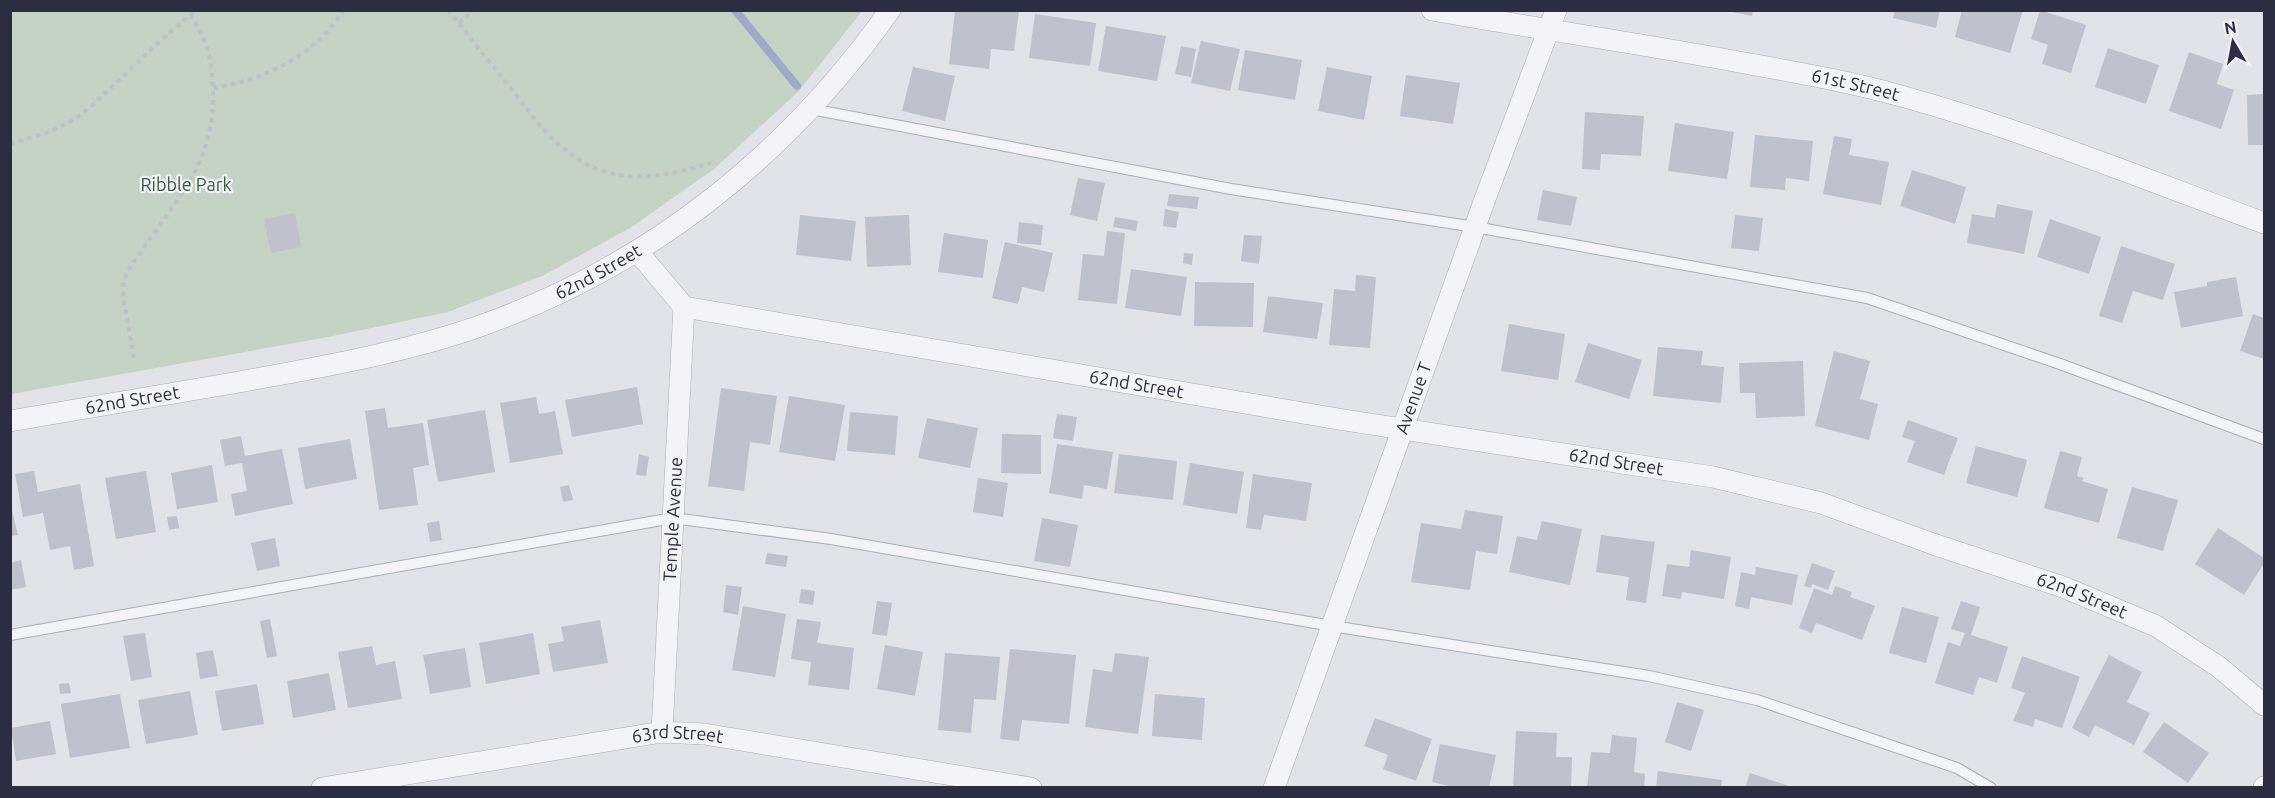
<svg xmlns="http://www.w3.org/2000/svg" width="2275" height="798" viewBox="0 0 2275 798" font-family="Ubuntu,sans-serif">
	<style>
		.green { fill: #c4d3c3 }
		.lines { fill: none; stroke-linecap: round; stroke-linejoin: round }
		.stream { stroke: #9eaac7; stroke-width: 8 }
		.building { fill: #bfc1cc }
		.service-casing { stroke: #aaadb6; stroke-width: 12 }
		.minor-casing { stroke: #aaadb6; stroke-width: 22 }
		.path { stroke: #bfc1c8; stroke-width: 4; stroke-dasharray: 4.5 4.5; stroke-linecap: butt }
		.service { stroke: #f4f4f8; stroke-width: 10 }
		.minor { stroke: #f4f4f8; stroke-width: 21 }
		.labels { text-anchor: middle; stroke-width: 4.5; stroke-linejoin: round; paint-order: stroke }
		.street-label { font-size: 18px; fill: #2a2e40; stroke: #f1f2f7 }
		.park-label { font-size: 18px; fill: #395b39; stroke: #f1f2f7 }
	</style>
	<rect width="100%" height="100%" fill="#e1e3e9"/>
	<path class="green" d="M11,11H862L799,91L714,169L630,228L544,275L448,312L328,337L11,394Z"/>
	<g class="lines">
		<path class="stream" d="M735,10L797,86"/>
	</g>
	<path class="building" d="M955,10H1019L1014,51L991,49L989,69L949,64Z
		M1723,10H1753L1752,16Z
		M1895,10H1940L1936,28L1893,18Z
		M1962,10H2023L2010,53L1955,37Z
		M2040,10L2086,25L2071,73L2042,64L2048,45L2031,39Z
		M1035,14L1096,23L1090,66L1029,58Z
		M1106,26L1166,36L1157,81L1098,71Z
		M1201,41L1240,49L1230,91L1191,83Z
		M1181,46L1196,49L1191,77L1175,74Z
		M2108,48L2159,65L2146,104L2095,87Z
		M1245,50L1302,60L1295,100L1238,90Z
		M2189,52L2223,64L2217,84L2234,90L2221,129L2169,111Z
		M913,67L955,76L945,121L902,111Z
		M1327,67L1372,76L1364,120L1318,111Z
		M1406,75L1460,83L1453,124L1400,116Z
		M2264,94V145H2248L2247,95Z
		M1585,112L1644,116L1641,156L1601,154L1600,170L1582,169Z
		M1675,123L1734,132L1727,179L1668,171Z
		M1755,135L1813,141L1809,181L1786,178L1785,190L1750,187Z
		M1834,136L1852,139L1849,155L1889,162L1881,205L1823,194Z
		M1912,170L1966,187L1955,224L1900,206Z
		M1078,178L1105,183L1097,221L1070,215Z
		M1543,190L1577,197L1571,226L1537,220Z
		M1169,194L1199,197L1197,209L1167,206Z
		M1997,204L2033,211L2024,254L1967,243L1972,214L1995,218Z
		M1165,209L1179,212L1176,228L1163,226Z
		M295,213L301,247L271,253L264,219Z
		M800,215L856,221L851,261L796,255Z
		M909,215L911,265L867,267L865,217Z
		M1735,215L1763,218L1759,251L1731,248Z
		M1115,217L1138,221L1136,231L1113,227Z
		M2050,219L2101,237L2089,274L2037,257Z
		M1019,222L1043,225L1041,245L1017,243Z
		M1107,231L1125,233L1117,304L1078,300L1083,254L1104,256Z
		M944,233L988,240L983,278L938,272Z
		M1244,235L1262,236L1259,264L1241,261Z
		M1005,242L1053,253L1044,292L1022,287L1018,304L992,298Z
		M2121,246L2175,264L2163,300L2133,291L2122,323L2099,316Z
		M1184,253L1193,254L1192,265L1183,263Z
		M1131,269L1187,277L1181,316L1125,308Z
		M1356,275L1376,277L1370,348L1329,345L1334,289L1355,291Z
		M2236,277L2243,316L2181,328L2174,292L2207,286V282Z
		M1195,282L1254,283L1253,327L1194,326Z
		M1268,296L1323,303L1317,339L1263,332Z
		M2253,314L2264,318V359L2240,351Z
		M1509,324L1565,334L1558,380L1501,371Z
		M1588,343L1642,360L1629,399L1575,382Z
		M1658,347L1703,351L1701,365L1724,367L1721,403L1653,396Z
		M1834,351L1870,361L1860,399L1878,404L1869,440L1815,426Z
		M1803,361L1805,416L1756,418L1755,393H1740L1739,363Z
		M637,387L643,424L572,437L565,400Z
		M721,388L777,396L770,445L750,442L744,491L708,486Z
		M789,396L845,405L835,461L779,452Z
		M536,397L539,414L555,411L563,454L510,463L500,403Z
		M385,408L388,428L423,423L429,465L413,468L418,505L379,510L365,411Z
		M485,410L495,472L438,482L427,420Z
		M850,412L898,416L895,455L847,451Z
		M1057,414L1077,417L1073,441L1053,438Z
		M927,418L978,428L970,468L918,458Z
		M1908,420L1958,438L1944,475L1907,462L1915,441L1902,437Z
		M1002,434L1041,435V474L1001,473Z
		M241,436L245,456L282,449L293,504L235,516L231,494L247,491L242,463L225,466L220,440Z
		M350,439L357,479L305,489L298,448Z
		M1057,444L1113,452L1107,489L1084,485L1082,499L1049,493Z
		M1976,446L2027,460L2017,497L1966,483Z
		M2060,451L2082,457L2077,476L2084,478L2082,481L2108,489L2099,523L2044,508Z
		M639,454L649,457L646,476L636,475Z
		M1119,454L1177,461L1173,500L1114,493Z
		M1190,463L1244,472L1237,514L1183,505Z
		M212,465L218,502L177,509L171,473Z
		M34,471L38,492L80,484L94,566L74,570L70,546L50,550L43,513L23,517L15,474Z
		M146,471L156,532L116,539L105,478Z
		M1253,474L1312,483L1306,521L1264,515L1261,530L1246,528Z
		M978,478L1008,483L1003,517L973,512Z
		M569,485L573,500L563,502L560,487Z
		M2132,487L2178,500L2163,551L2117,538Z
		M10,502L18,535L10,536Z
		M1465,510L1503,516L1497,554L1476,551L1470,590L1411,582L1421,523L1461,529Z
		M177,516L179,528L169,530L167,517Z
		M1042,518L1078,525L1070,567L1034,561Z
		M439,521L442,540L430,542L427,523Z
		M1542,521L1582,529L1570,585L1509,572L1517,536L1537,540Z
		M2218,528L2264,558V563L2244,595L2195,564Z
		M1601,535L1655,542L1646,603L1626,600L1629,577L1596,572Z
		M275,538L280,566L257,571L251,543Z
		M1691,550L1731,557L1724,599L1682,592L1681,599L1662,596L1667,564L1689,567Z
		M767,553L788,556L786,567L765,564Z
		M21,560L26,587L10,590V563Z
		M1812,563L1835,571L1828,590L1812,584L1811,588L1804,586Z
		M1756,567L1798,575L1792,605L1751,597L1749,609L1735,606L1741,572L1755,575Z
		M726,585L742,587L738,615L723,612Z
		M1835,586L1852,592L1850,597L1875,606L1862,640L1816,623L1812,633L1799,628L1814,588L1832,595Z
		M801,589L815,591L813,605L799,603Z
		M877,601L892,603L887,636L872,634Z
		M1961,601L1980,607L1971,635L2008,647L1997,683L1979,677L1973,695L1935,683L1948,642L1960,646L1965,633L1951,629Z
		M743,606L786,614L775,677L732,670Z
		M1902,607L1939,617L1926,663L1889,653Z
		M270,619L277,656L267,658L260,621Z
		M797,619L821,622L817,643L854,648L849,690L808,685L811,662L791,659Z
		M600,620L608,663L553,672L548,644L564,641L561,627Z
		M145,633L152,677L131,681L123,636Z
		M533,633L540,674L486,684L479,643Z
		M885,645L923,652L915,696L877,689Z
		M372,646L376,665L395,661L402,699L348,708L338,652Z
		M465,648L471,687L430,694L423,655Z
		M1010,649L1076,655L1069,724L1022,720L1019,741L1000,739Z
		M213,650L218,676L200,679L196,653Z
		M945,653L1000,657L996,700L974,699L971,733L938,730Z
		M1115,653L1149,657L1138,734L1085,727L1093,669L1112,672Z
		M2109,655L2142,672L2127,702L2150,713L2134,745L2095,725L2089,737L2072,728Z
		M2022,656L2080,677L2062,728L2035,719L2033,727L2013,721L2025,693L2011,688Z
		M329,673L336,710L293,718L287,681Z
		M69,683L71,693L60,694L59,684Z
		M257,684L264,724L222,731L215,691Z
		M190,691L198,735L146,744L138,700Z
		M120,694L130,748L70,758L61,704Z
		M1155,694L1205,698L1202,740L1152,736Z
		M1677,702L1704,710L1691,751L1665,742Z
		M1375,718L1432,739L1416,781L1383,769L1388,755L1364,746Z
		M50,721L56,754L16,761L11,728Z
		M2164,722L2209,753L2188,783L2143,752Z
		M1516,731L1557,733L1556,757H1572L1571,788H1513Z
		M1612,735L1637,738L1634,772L1645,774L1644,788H1587L1591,752L1610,753Z
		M1440,744L1496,755L1489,788H1458L1432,782Z
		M1658,771L1722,780L1721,788H1656Z
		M1750,773L1792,787V788H1745Z"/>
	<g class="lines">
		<defs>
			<path id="service" d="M811,109L1231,189L1475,227L1867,298L2060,364L2264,439
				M10,635L673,518L831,539L1332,626L1649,676L1757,700L1957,768L1991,788"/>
			<g id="minor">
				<path id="s1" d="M1432,10C1538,29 1644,44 1750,64C1800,73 1851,82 1901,96C2024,130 2144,179 2264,223"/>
				<path id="s2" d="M637,251L684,307L1338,419L1713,477L1821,503L1933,544L2063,587L2156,626L2219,667L2264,705"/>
				<path id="s3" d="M10,421C87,408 163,395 239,382C320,367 403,353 480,326C649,266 787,156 890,10"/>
				<path id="s4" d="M662,732L684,307"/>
				<path id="s5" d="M322,788L662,732L704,734L1031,788"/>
				<path id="s6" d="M1274,788L1485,199L1556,10"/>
				<path d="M2264,788V787"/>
			</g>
		</defs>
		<use href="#service" class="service-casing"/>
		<use href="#minor" class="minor-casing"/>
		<path class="path" d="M448,10L543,129C596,186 641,184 711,163
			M459,23L474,10
			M213,88C251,82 291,67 320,39C329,31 336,20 344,10
			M10,144L49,132L75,119L94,104L158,43L196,10
			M134,358L123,296L124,279C130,265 141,253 149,240C184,192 214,156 213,93C212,61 209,43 191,16"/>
		<use href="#service" class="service"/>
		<use href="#minor" class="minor"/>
	</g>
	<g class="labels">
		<g class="street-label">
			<text dy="6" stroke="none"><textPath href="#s1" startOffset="430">61st Street</textPath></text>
			<text dy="6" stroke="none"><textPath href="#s3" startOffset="610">62nd Street</textPath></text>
			<text dy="6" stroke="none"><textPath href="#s2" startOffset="532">62nd Street</textPath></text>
			<text dy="6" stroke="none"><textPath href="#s6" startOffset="414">Avenue T</textPath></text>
			<text dy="6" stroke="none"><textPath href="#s3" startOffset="124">62nd Street</textPath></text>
			<text dy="6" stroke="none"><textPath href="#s2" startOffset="1018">62nd Street</textPath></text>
			<text dy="6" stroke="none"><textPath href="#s4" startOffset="213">Temple Avenue</textPath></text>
			<text dy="6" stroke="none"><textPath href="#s2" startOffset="1504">62nd Street</textPath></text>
			<text dy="6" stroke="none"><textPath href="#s5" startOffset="360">63rd Street</textPath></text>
		</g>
		<g class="park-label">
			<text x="186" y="191">Ribble Park</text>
		</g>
	</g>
	<rect width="2275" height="798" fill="none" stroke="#2a2e40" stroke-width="24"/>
	<g transform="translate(2233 42) rotate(350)" stroke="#f1f2f7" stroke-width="4.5" paint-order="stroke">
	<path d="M0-4.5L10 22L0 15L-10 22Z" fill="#2a2e40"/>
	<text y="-9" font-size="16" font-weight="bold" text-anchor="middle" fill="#2a2e40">N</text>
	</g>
</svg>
